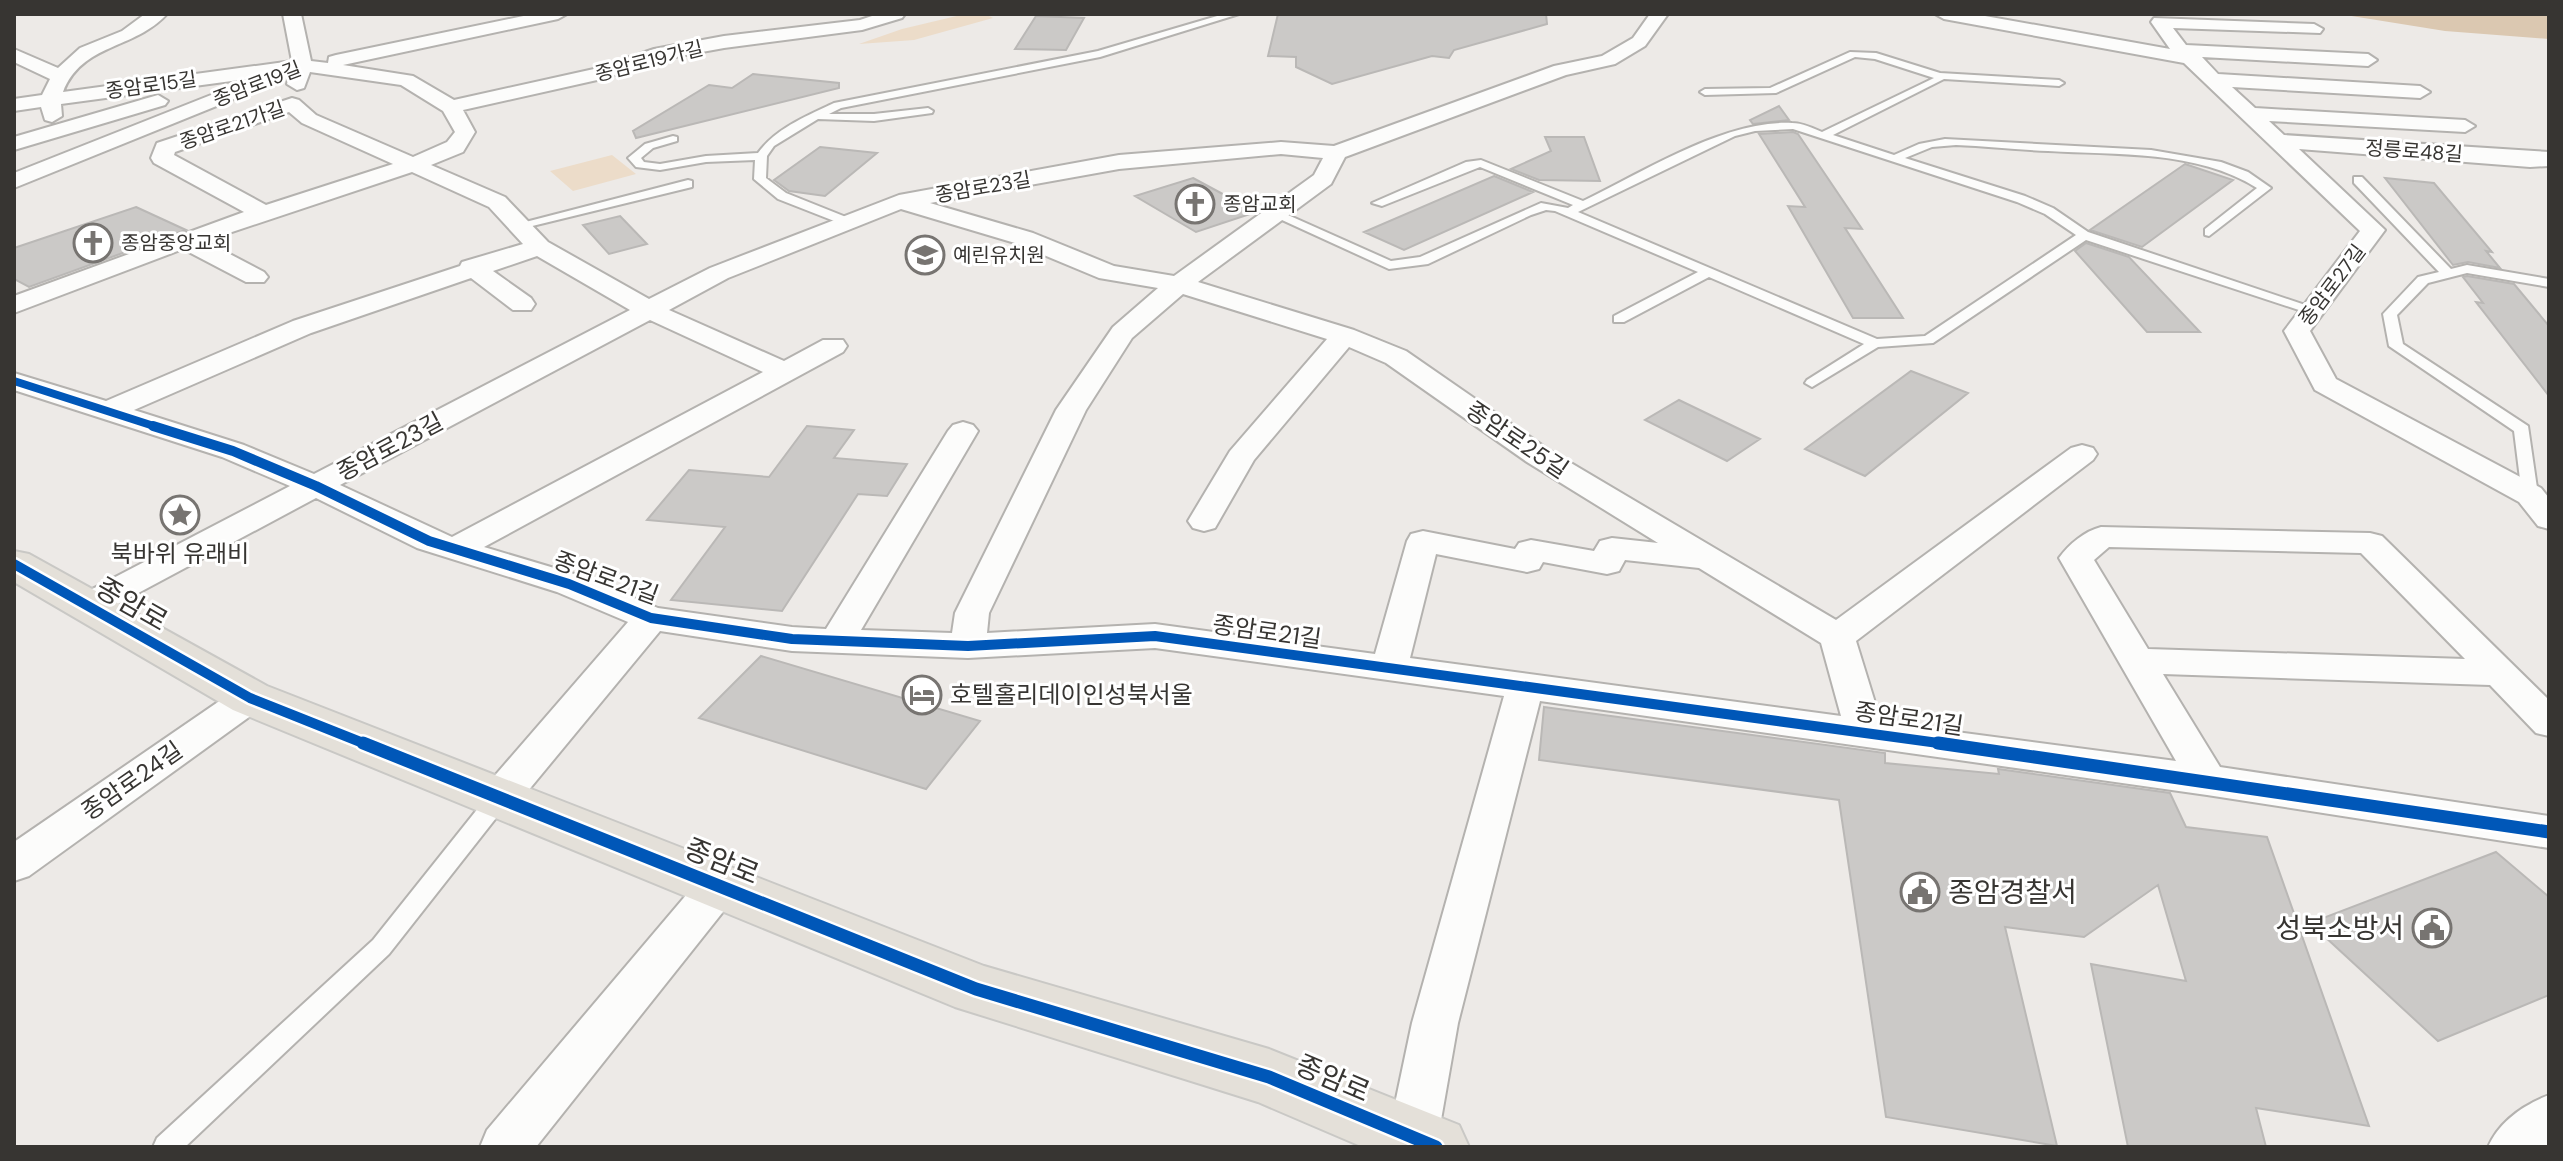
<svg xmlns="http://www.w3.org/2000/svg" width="2563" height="1161" viewBox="0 0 2563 1161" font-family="'DM Sans','Noto Sans KR',sans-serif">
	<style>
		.green { fill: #ecdcc9 }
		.forest { fill: #dbc8b1 }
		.building { fill: #cbc9c7; stroke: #bab8b6; stroke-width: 2 }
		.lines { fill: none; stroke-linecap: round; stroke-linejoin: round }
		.service-casing { stroke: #b4b2af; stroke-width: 4 }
		.minor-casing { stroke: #b4b2af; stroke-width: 4 }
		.primary-casing { stroke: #c9c8c5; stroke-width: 4 }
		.service { fill: #fcfcfb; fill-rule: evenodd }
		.minor { fill: #fcfcfb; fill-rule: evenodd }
		.primary { fill: #e4e0d9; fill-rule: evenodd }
		.cycleway-far2-casing { stroke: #fff; stroke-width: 12 }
		.cycleway-far1-casing { stroke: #fff; stroke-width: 15 }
		.cycleway-casing { stroke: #fff; stroke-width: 18 }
		.cycleway-far2 { stroke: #0057b8; stroke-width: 8 }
		.cycleway-far1 { stroke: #0057b8; stroke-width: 10 }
		.cycleway { stroke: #0057b8; stroke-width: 13 }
		.labels { text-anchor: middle; stroke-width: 6; stroke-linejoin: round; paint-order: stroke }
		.far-street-label { font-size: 20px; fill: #373532; stroke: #fff }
		.far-poi-label { font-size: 20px; fill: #373532; stroke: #fff; text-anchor: start }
		.street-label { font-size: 24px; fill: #373532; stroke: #fff }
		.poi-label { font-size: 24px; fill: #373532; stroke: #fff }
		.near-street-label { font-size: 28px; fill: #373532; stroke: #fff }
		.near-poi-label { font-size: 28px; fill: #373532; stroke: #fff; text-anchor: start }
	</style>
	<rect width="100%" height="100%" fill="#edeae7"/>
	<path class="green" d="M965,14H985L993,18L914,40L859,44L902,29Z
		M612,155L636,174L573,191L550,171Z"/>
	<path class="forest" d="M2339,14H2549V39L2445,31Z"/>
	<path class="building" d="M1278,14H1546L1547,24L1454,50L1449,58L1432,56L1332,84L1296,67V57L1268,56Z
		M1036,16L1084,18L1066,50L1015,49Z
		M753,74L839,83V88L636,138L633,131L709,85L732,88Z
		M1779,106L1789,120L1753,124L1750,120Z
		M1793,132L1798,134L1862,229L1845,228L1903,318H1853L1788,206L1805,207L1759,134Z
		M1545,137H1584L1600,181L1539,180L1511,169L1551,151Z
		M820,147L877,153L825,196L789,191L774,180Z
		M2185,164L2233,180L2142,247L2090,230Z
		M1494,176L1533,192L1404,250L1364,232Z
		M1193,178L1219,192L1256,212L1196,232L1135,196Z
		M2385,178L2434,183L2492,252L2486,251L2500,268L2468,262L2453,265Z
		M136,207L186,230L29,287L14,279V248Z
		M620,216L647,244L609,254L583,225Z
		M2086,243L2129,257L2200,332H2147L2075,251Z
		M2467,276L2514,284L2549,326V396L2476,302L2483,303L2463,277Z
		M1911,371L1968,393L1865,476L1805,449Z
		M1679,400L1760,439L1727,461L1645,420Z
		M807,426L854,430L834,458L907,464L887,496L858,494L782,611L671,600L725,527L647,520L689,470L769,477Z
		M761,656L980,721L926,789L699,718Z
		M1544,707L1885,753V763L1999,774L1998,769L2170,793L2186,827L2267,837L2369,1126L2256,1108L2266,1147H2128L2091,964L2186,981L2158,885L2084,937L2005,927L2057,1146L1886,1117L1839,800L1539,760Z
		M2496,852L2549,897V995L2438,1041L2310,923Z"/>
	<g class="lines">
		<defs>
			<path id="service" d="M1224,14H1239L1100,57L841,108L829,114H874L928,108L933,111L932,113L874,121L818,119L774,146L767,156L766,178L786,193L851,219L853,222L847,226L778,199L754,179L755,160L706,162L660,170L636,167L628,158L645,144L673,136L677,137V141L653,148L641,158L644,162L660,164L706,156L758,153C776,128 807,116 834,103L1098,51Z
				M1850,52L1876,53L1940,73L2059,80L2064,83L2059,86L1944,79L1833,135L1894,155L1919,144L1945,139L2151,150L2221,162L2248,172L2271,188L2209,236L2205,235V229L2257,188C2197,150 2117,155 2048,151C2018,150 1987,146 1956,145L1932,147L1905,158L2025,196L2053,208L2088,232L2320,310L2318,313H2308L2086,240L1933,343L1878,347L1812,387L1805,383L1807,380L1864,344L1709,277L1624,322H1614V316L1698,272L1555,211L1546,210L1531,215L1428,264L1389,269L1269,214L1279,211L1391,261L1420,257L1541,203L1568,208L1573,205L1480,167L1382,206L1372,203L1466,162L1481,160L1583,201C1643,172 1726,119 1792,123C1802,123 1813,128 1822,132L1934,78L1875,59L1855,57L1776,93L1705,95L1700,92L1705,89L1770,88ZM1793,129L2017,202L2045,214L2076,235L1925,336L1877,339L1578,212L1735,136L1755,131Z
				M2354,177H2362L2451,269L2467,265L2549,279V287L2467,273L2428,283L2397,315L2403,344L2528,426L2538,495L2536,499L2530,500L2522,495L2514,431L2389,346L2383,314L2418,277L2439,272L2354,183Z
				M688,180L692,181V187L520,229L514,225Z
				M499,790L507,792L510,798L507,804L389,954L185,1147H153L157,1138L373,940L491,792Z"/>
			<path id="minor" d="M145,14H167C134,50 82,43 63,92L292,61L283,14H301L311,61L328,63L329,57L336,55L533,14H567L558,19L343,65L413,76L454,100L594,69L654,49L724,36L860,20L878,14H905L902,18L862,30L724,48L658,60L606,78L463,110L475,132L463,152L431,165L505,197L548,242L649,299L710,268L899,195L1119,155L1281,142L1334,146L1554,66L1602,56L1633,38L1650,14H1668L1645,46L1615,64L1566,75L1345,157L1331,184L1198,282L1354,330L1406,351L1549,450L1836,620L2071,448L2082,445L2093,448L2097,454L2093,460L1856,641L1881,722L2176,761L2059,558C2069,544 2085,531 2101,527L2370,533L2382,536L2549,700V736L2536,733L2490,685L2163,674L2220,767L2549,816V848L2207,795L1540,701L1458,1023L1438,1137L1434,1147H1392L1388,1137L1412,1023L1504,696L1155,648L968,658L792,651L660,631L513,809L499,813L485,809L479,798L485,787L628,622L557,592L417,548L316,498L99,614L87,617L75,614L70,606L75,598L290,486L222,457L14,390V373L106,401L293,321L460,266L462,262L523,244L489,207L412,172L205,241L264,272L268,277L264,282H246L183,249L14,313V296L244,212L154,163L151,158L157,143L292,98L299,100L316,115L413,157L447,142L455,132L443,111L401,85L310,72L304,88L297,90L287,84L290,72L261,77L269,82L266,86L14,188V173L254,78L61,104L62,116L52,122L45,120L41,107L14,111V99L42,95L50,79L14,62V49L58,68L80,48L122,31ZM289,112L302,123L393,164L266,205L174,155L175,152ZM1281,154L1323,158L1314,175L1174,276L1114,266L1033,233L930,203L1119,169ZM901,209L1015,243L1099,278L1158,288L1113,327L1056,410L955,613L952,633L861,630L978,431L973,425L963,422L953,425L948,431L826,629L792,627L658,608L581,576L484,547L843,352L847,346L843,340H823L784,361L669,310L728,278ZM537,256L630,310L314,474L244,445L134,410L311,333L471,278L513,310H531L535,304L531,298L493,271ZM1183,294L1327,339L1230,451L1188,521L1193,528L1204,531L1215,528L1254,460L1349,347L1386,363L1527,462L1658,543L1612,538L1600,541L1594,551L1531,540L1519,543L1515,549L1423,531L1411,534L1407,541L1375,654L1155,624L987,633L989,613L1086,410L1132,338ZM650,320L763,372L452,537L340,485ZM2109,547L2361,553L2465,659L2148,649L2094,560ZM1436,554L1527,572L1539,569L1543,562L1607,574L1619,571L1625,560L1699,568L1821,643L1841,716L1410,658Z
				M1935,14H1974L2170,49L2151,22L2154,18L2314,24L2323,29L2320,33L2173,28L2186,45L2368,54L2377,60L2368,66L2202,57L2218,74L2420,86L2430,92L2420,98L2232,87L2255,108L2465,120L2475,126L2465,132L2269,121L2284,135L2549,152V166L2530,167L2299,149L2385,230L2310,331L2336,379L2541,488L2549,498V529L2538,526L2519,502L2315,390L2284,331L2360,231L2184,63L1944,19Z
				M158,95L168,101L165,105L14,150V137Z
				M250,685L263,689L269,698L263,707L29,876L14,881V842L237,689Z
				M719,869L734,874L740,886L734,898L536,1147H480L487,1130L704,874Z
				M2549,1095V1147H2488C2499,1122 2523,1105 2549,1095Z"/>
			<path id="primary" d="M14,551L29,554L267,686L984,966L1269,1049L1459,1125L1469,1147H1363L1258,1102L955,1007L233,710L14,582Z"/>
		</defs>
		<use href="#service" class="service-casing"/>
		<use href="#minor" class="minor-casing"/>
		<use href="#primary" class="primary-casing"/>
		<use href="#service" class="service"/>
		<use href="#minor" class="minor"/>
		<use href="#primary" class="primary"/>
		<defs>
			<path id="cycleway-far2" d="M14,381L160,428"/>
			<path id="cycleway-far1" d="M153,426L233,451L316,486L429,541L569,584L651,618L792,639L968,646L1155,636L1953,745
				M14,564L250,698L368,745"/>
			<path id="cycleway" d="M363,743L976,989L1269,1077L1436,1147
				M1938,743L2549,832"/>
		</defs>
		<use href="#cycleway-far2" class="cycleway-far2-casing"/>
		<use href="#cycleway-far1" class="cycleway-far1-casing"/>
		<use href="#cycleway" class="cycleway-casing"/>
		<use href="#cycleway-far2" class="cycleway-far2"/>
		<use href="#cycleway-far1" class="cycleway-far1"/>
		<use href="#cycleway" class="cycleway"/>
	</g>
	<defs>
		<symbol id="church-ring" viewBox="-11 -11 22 22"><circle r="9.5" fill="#fff" stroke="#777471" stroke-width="1.5"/><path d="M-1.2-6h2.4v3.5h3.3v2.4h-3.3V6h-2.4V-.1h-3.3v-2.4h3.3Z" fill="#777471"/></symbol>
		<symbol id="school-ring" viewBox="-11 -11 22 22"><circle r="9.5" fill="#fff" stroke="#777471" stroke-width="1.5"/><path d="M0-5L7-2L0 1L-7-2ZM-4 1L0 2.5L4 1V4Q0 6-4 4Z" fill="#777471"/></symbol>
		<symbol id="sight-ring" viewBox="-11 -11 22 22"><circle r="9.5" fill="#fff" stroke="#777471" stroke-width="1.5"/><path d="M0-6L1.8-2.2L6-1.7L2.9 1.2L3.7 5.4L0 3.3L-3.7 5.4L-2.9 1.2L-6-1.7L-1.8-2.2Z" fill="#777471"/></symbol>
		<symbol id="hotel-ring" viewBox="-11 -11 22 22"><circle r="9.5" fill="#fff" stroke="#777471" stroke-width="1.5"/><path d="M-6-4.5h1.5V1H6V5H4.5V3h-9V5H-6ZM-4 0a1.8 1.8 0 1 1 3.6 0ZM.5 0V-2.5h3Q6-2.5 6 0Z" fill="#777471"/></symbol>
		<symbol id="civic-ring" viewBox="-11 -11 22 22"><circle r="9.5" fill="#fff" stroke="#777471" stroke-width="1.5"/><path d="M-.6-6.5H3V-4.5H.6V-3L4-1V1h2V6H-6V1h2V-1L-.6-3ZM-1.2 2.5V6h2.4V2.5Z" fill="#777471"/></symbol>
	</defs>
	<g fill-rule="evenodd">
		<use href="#church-ring" x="1173" y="182" width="44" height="44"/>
		<use href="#church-ring" x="71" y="221" width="44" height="44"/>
		<use href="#school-ring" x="903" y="233" width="44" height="44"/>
		<use href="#sight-ring" x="158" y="493" width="44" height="44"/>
		<use href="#hotel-ring" x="900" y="673" width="44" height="44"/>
		<use href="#civic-ring" x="1898" y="870" width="44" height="44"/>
		<use href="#civic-ring" x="2410" y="906" width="44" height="44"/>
	</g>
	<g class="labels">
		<g class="far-street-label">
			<text transform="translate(649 61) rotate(-14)" y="7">종암로19가길</text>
			<text transform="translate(257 84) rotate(-21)" y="7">종암로19길</text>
			<text transform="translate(151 85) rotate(-8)" y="7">종암로15길</text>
			<text transform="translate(232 125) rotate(-19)" y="7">종암로21가길</text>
			<text transform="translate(2414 151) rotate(4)" y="7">정릉로48길</text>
			<text transform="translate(983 187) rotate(-10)" y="7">종암로23길</text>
			<text transform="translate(2332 285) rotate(-53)" y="7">종암로27길</text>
		</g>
		<g class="far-poi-label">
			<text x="1223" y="211">종암교회</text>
			<text x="121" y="250">종암중앙교회</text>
			<text x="953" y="262">예린유치원</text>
		</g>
		<g class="street-label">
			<text transform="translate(1517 440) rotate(34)" y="8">종암로25길</text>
			<text transform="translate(390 447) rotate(-28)" y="8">종암로23길</text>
			<text transform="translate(606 578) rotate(20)" y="8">종암로21길</text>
			<text transform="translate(1267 632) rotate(8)" y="8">종암로21길</text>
			<text transform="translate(1909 719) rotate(8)" y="8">종암로21길</text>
			<text transform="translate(132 781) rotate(-35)" y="8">종암로24길</text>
		</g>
		<g class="poi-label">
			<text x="180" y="562">북바위 유래비</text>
			<text x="950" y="703" text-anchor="start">호텔홀리데이인성북서울</text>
		</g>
		<g class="near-street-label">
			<text transform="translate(132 604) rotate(30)" y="10">종암로</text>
			<text transform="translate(722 861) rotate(22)" y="10">종암로</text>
			<text transform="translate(1333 1078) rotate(23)" y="10">종암로</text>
		</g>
		<g class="near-poi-label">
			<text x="1948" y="902">종암경찰서</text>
			<text x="2404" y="938" text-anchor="end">성북소방서</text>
		</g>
	</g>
	<rect width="2563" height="1161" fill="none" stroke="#373532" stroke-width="32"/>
</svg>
